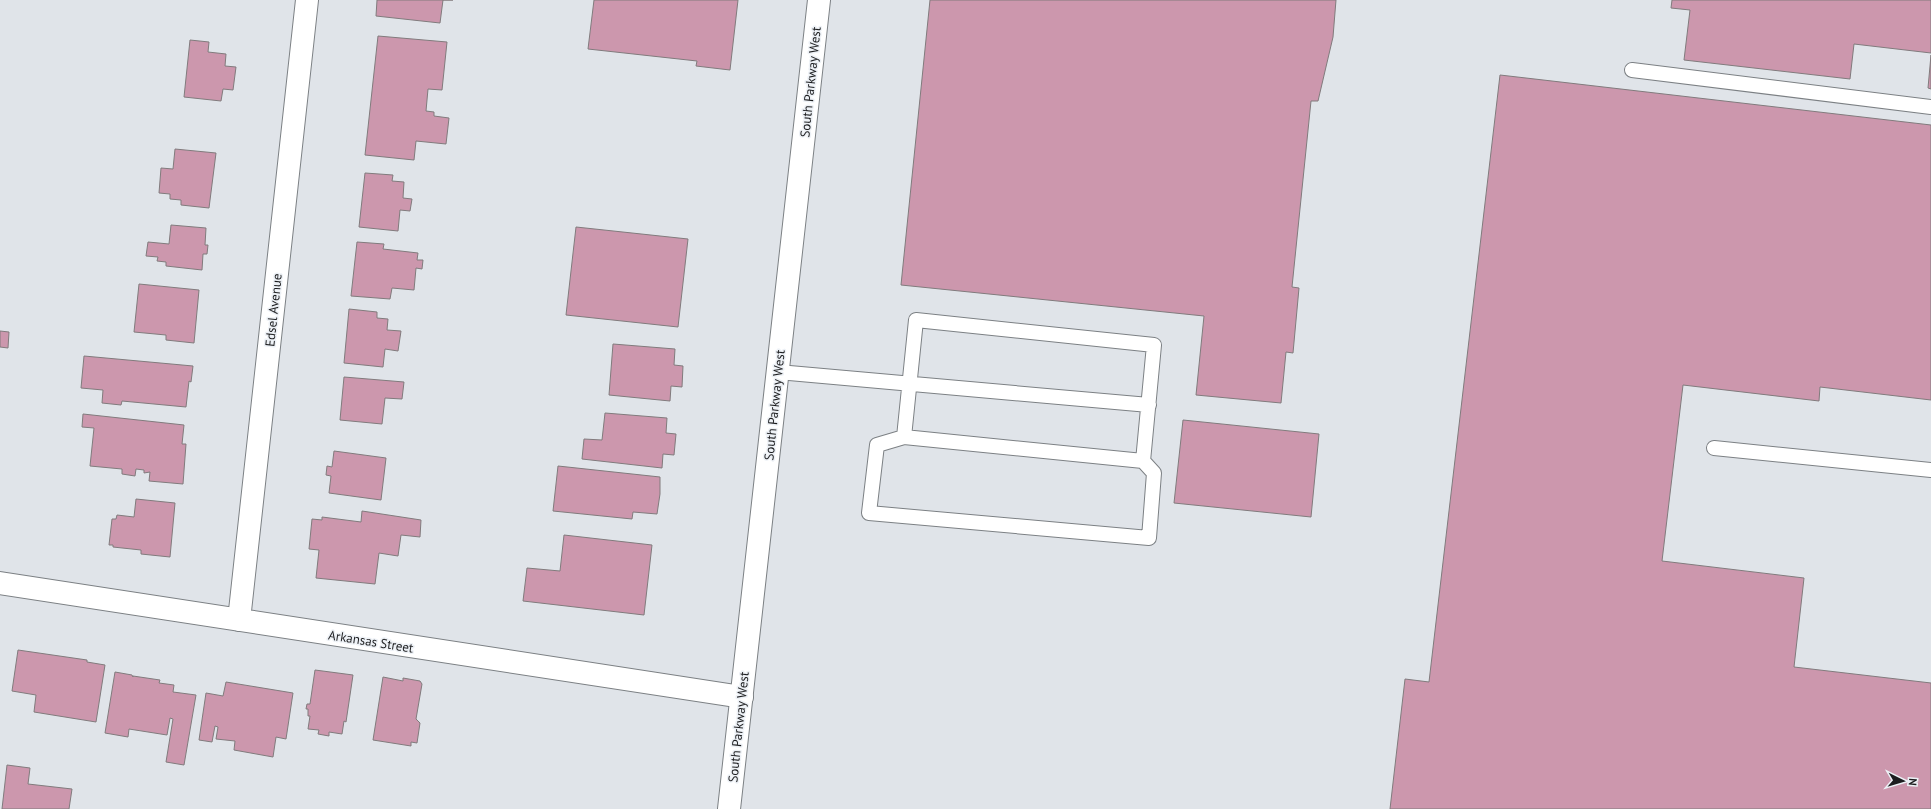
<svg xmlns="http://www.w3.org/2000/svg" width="1931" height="809" viewBox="0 0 1931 809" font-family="'PT Sans',sans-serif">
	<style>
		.building { fill: #cc97ad; stroke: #817b7d }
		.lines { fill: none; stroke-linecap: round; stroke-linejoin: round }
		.service-casing { stroke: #7c8084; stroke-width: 16 }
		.minor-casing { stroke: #7c8084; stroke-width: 24 }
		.secondary-casing { stroke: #7c8084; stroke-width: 24 }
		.service { stroke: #fff; stroke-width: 14 }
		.minor { stroke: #fff; stroke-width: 22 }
		.secondary { stroke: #fff; stroke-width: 22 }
		.labels { text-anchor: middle; stroke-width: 3; stroke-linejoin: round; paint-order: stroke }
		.street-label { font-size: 13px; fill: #1c1d1f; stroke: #edf1f6 }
	</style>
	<rect width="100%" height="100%" fill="#e0e4e9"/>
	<path class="building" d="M377,0H453H443L440,23L376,16Z
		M594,0H738L730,70L696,66L697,61L588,49Z
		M930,0H1336L1333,37L1318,101H1311L1292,287L1299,288L1293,353L1286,352L1281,403L1196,395L1204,316L901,285Z
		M1672,0H1931V53L1854,44L1850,79L1684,60L1690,10L1671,8Z
		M378,36L447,42L442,90L428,89L426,111L434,112V116L449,118L446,144L416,141L414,160L365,155Z
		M190,40L209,42L208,52L226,54L225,66L236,67L233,90L223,89L221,101L184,97Z
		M1931,55V89L1928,88Z
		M1500,75L1931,125V400L1820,387L1819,401L1683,385L1662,561L1804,578L1794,667L1931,683V809H1390L1405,679L1429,682Z
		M175,149L216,153L209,208L181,205V200L170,199V194L159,193L161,168L173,169Z
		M365,173L393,175L392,181L404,182L403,198L412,199L410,211L400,210L398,231L359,227Z
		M171,225L206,228L205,245H208L207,254H203L202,270L166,266V262L157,261L158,257L146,256L148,242L169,244Z
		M576,227L688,239L678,327L566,315Z
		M357,242L384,244L383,249L418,253L417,260H423L422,269L416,268L414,290L392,288L390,299L351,296Z
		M139,284L199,290L194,343L166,340V335L134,332Z
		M349,309L377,312V318L388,319L387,330L401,331L398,351L385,349L383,367L344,363Z
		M0,331L9,332L8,348L0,347Z
		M613,344L675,349L674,365L683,366L682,387L671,386L670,401L609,395Z
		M84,356L193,366L191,382L189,381L186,407L122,401L121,405L102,403L103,390L81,388Z
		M344,377L404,382L402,399L385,398L382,424L340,420Z
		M605,413L667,418L666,433L676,434L674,455L663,454L662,468L582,459L584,439L602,440Z
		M83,414L184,425L182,444H186L183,484L149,481L150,472L144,473V470L136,469L135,476L122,474V469L90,466L94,428L82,427Z
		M1183,420L1319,434L1311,517L1174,503Z
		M334,451L386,458L381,500L329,493L331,476L326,475L327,466L332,467Z
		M558,466L660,477V494L657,514L633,512L632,519L553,511Z
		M136,499L175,503L170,557L141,554V550L113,547V545H109L112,519H116L117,515L134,517Z
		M362,511L421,520L420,537L401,535L398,556L379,553L375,584L316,578L319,550L309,549L312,519L322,520V517L361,522Z
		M564,535L652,545L644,615L523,601L527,568L560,571Z
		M18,650L87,660V662L105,665L96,722L34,712L36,695L12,691Z
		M315,670L353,675L346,722L344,721L342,734L329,732V736L318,734L319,730L308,729L310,716H308V709H306L307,704H310Z
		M115,672L132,675L133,677V676L160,680L159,683L174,685L173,692L196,695L184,765L166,762L173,719L170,718L167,735L129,729L128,737L105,733Z
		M383,677L403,681V678L420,681L422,684L416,719L420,723L417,743L411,742V746L373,740Z
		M226,682L293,693L286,739L276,737L273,757L234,750L235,741L216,739L218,727L215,726L212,742L199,740L206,693L223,696Z
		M7,765L30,768L28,784L72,789L69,809H2Z"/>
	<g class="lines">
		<defs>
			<path id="service" d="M1632,70L1931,107
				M916,320L1154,345L1143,461L1154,473L1149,538L869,513L877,445L904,437Z
				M778,372L1149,405
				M904,437L1143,461
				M1714,448L1931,470"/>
			<path id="minor" d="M0,583L742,697
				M239,620L307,0"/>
			<path id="secondary" d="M729,809L819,0"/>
		</defs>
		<use href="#service" class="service-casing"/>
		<use href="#minor" class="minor-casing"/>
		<use href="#secondary" class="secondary-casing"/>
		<use href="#service" class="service"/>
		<use href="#minor" class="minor"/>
		<use href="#secondary" class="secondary"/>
	</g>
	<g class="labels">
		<g class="street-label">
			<text transform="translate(810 82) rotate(-84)" y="5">South Parkway West</text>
			<text transform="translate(273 310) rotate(-84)" y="5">Edsel Avenue</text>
			<text transform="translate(774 405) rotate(-84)" y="5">South Parkway West</text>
			<text transform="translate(371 641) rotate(9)" y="5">Arkansas Street</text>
			<text transform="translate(738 727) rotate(-84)" y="5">South Parkway West</text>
		</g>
	</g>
	<g transform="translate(1903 781) rotate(95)" stroke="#edf1f6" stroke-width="3" paint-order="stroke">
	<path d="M0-3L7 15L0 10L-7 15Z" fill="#1c1d1f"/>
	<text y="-6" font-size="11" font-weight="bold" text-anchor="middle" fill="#1c1d1f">N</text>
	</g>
</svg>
